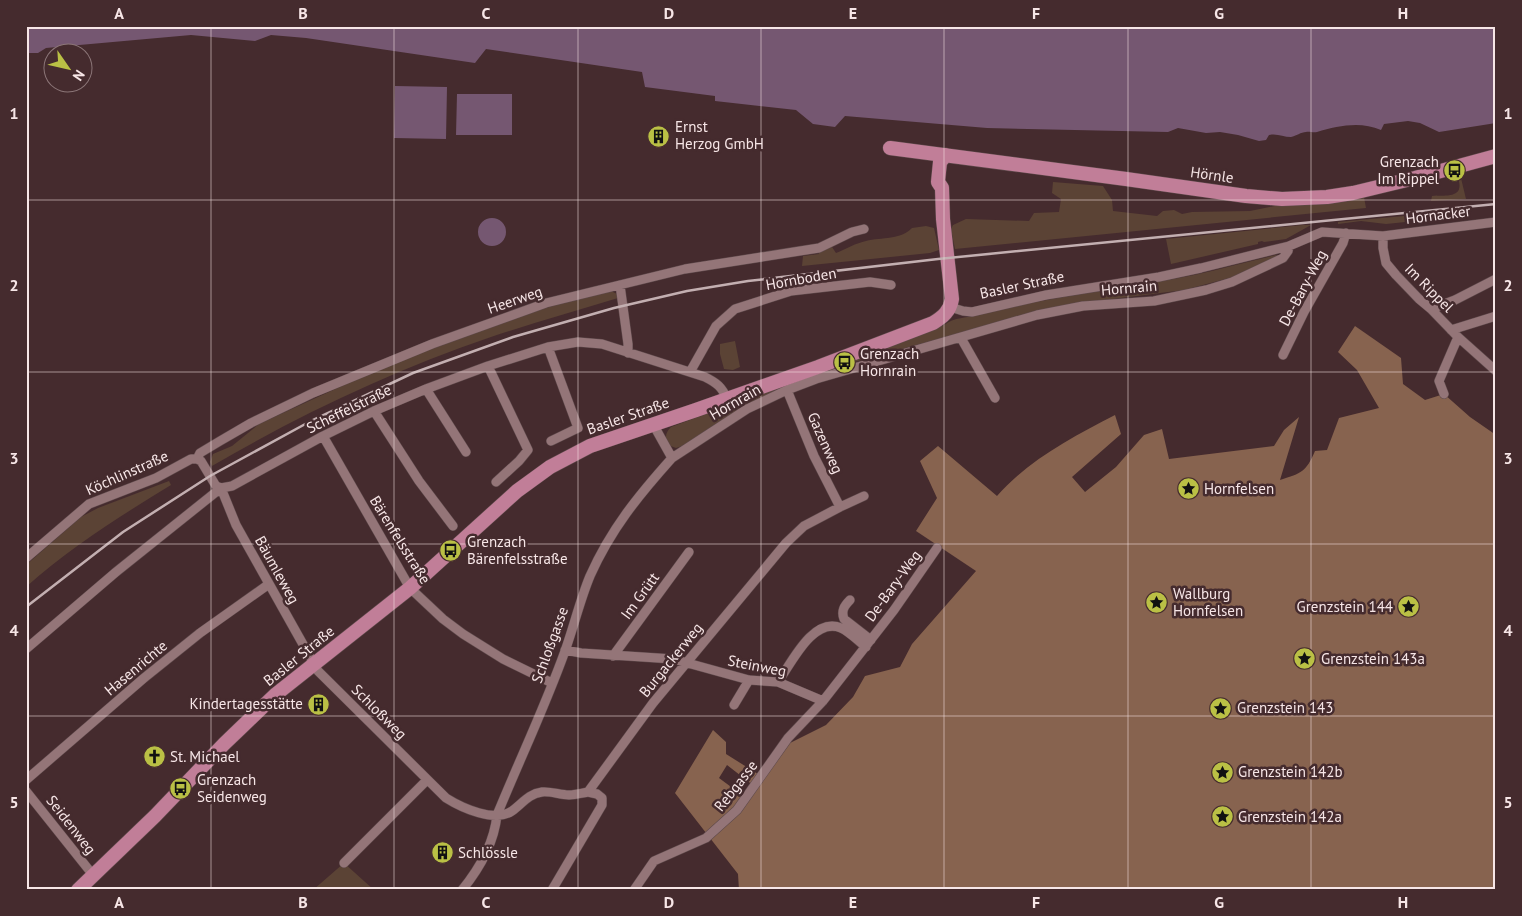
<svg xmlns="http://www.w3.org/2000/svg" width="1522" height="916" viewBox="0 0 1522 916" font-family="'PT Sans',sans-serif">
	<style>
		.green { fill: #5b4335 }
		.forest { fill: #87634f; fill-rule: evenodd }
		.water { fill: #755771 }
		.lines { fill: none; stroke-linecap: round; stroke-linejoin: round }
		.minor-casing { stroke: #5f4a4c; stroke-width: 10 }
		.primary-casing { stroke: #5f4a4c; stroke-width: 15 }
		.minor { stroke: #947578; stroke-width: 9 }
		.primary { stroke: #c17e98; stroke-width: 14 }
		.rail { stroke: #c3afb1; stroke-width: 2.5 }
		.grid { fill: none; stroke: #f7e6e7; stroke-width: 1; stroke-opacity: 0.55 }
		.labels { text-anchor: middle; stroke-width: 5; stroke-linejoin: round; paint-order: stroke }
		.poi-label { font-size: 15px; fill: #f7e6e7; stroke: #452b2e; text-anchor: start }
		.street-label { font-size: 15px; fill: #f7e6e7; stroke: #452b2e }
		.neatline { fill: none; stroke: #f7e6e7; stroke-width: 2 }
		.grid-label { font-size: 16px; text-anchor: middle; font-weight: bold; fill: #f7e6e7 }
	</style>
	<rect width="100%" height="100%" fill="#452b2e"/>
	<path class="green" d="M1460,174L1466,199L1431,201L1432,196C1446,195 1465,199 1458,178L1454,176Z
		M1053,182L1103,186L1112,200L1113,211L1157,216L1163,211L1174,210L1182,214L1192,212L1250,211L1284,204L1364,197L1366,208L955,249L951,229L953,225L966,219L1029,221L1034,213L1059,212L1061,199L1052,193Z
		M1463,210L1461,215L1433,221L1432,214Z
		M1426,214L1427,217L1425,220L1386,224L1361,221L1338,224V222Z
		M1303,225H1311L1286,239L1264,242L1262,241L1258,242V244L1171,264L1166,239Z
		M926,226L934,228L939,250L930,253L802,266L803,256L819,254L818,251L832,247L836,253C846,249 856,243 866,241C882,237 901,240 912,228Z
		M1276,255L1277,256L1237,276L1184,290L1089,302L1044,310L847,364L846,361L944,325C954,317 967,318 979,315C1050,296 1123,289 1194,275C1222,269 1249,261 1276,255Z
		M609,290L617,294L618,298C576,311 533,323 491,337C394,370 301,414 212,466L210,462L213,454L232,446L259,424L405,357L482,328L549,307Z
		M735,341L740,367L733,370L724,369L720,354V344Z
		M789,383L790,385L753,403L682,446L676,448L668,445C665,437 665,433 671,427Z
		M169,481L171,485C122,515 69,548 26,587V565L81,517L98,508Z
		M344,863L374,890H313Z"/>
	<path class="forest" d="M1355,326L1401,358L1403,384L1425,400L1444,394L1470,417L1496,435V890H739L738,874L675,793L713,730L726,742V754L761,776L782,747L826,725L853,697L865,676L900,667L912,644L976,571L916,531L937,498L920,461L938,446L997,496C1029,460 1072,437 1115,415L1121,434L1072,477L1085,492L1116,467L1144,435L1162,429L1169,459L1274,446L1284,430L1299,417L1280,480C1302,473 1306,472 1315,451L1327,450L1339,418L1379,408L1357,370L1338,352ZM727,765L754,786L746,798L719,778Z"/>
	<path class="water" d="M26,26H1496V123L1439,132L1420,123L1408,121L1384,124L1381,130C1360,121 1338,126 1317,132C1313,133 1309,131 1306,132C1301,132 1296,136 1291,137C1283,137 1277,133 1269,135L1266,140L1259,141L1238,135L1220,132L1206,133L1178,128L1168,132L987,128L845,116L835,127L813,124L796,110L715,101V96L645,87L642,72L486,49L475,63L306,38L271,35L255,41L191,35L46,48L38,53H26Z
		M395,86L447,87L446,139L394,138Z
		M457,94H512V135H456Z
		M478 232a14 14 0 1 1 28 0a14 14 0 1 1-28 0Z"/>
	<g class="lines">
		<defs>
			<path id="minor" d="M1383,236V248L1386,263L1396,275L1419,299L1431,309L1458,337L1496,371
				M620,285L628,344V353
				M950,307L963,311L972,312L1046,295L1159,277L1201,268L1289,246L1322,232L1383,236L1496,222
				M1431,309L1455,300L1496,279
				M1451,330L1496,316
				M961,338L995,398
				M548,347L578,428L551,441
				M1283,355L1304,312L1343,243L1346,233
				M488,366L528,450L519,461L496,482
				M690,372L716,326L735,309L791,291L870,282L891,285
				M426,389L466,452
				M787,390L814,456L840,507
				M1444,394L1439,381L1458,337
				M374,411L419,481L453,526
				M323,436L410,588L443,619L463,634L503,659L552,683
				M672,458L747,409L787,390L816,379L1037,315L1083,306L1154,301L1206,290L1232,282L1283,258L1288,251L1289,246
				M197,459L200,453L220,441L251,423L313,393L432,344L546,303L685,269L819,248L852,232L864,229
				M197,459L201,461L216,486L221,488
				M221,488L236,525L318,671L446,798C462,808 495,823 512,811C522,804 528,794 542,792C551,791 560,795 569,795C575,795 582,793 588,792L653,703L786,543L804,526L840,507L864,496
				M26,558L89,504L156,478L191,459H197
				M850,600C844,606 841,611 844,619L871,640
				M26,649L116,572L221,488L232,486L323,436L374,411L426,389L488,366L548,347L578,342L602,344L705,377C717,383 722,387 727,399
				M565,650L581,653L673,659L749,680L778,682L823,701
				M613,656L689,552
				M778,682C791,664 813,616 841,628C850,632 858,641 866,647
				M734,705L749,680
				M26,780L144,678L200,633L269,584
				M26,791L93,875
				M344,863L427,780
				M462,890C480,868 494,844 497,815C519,761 545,707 565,651C574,626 580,600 590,576C611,529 638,496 672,458L653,424
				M552,890L602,805V798L597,794L588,792
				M634,890L654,861L706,838L737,810L788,738L823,701L894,610L937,548"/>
			<path id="primary" d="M890,148L1126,179L1246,196L1282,199L1327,197L1353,193L1415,178L1496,156
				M78,890L155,816L224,744L275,695L410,588L517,491L550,467L590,446L696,410L818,367L933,323C943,317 950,311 952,299L943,219L942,188L938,182L940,162L946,155"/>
		</defs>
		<use href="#minor" class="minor-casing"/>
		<use href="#primary" class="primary-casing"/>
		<use href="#minor" class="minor"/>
		<use href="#primary" class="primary"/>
		<path class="rail" d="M26,607L123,532L210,476L309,422L413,373L513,337L614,308L687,291L748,281L938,259L1496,204"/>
	</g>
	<path class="grid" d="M211,26V890M394,26V890M578,26V890M761,26V890M944,26V890M1128,26V890M1311,26V890M26,200H1496M26,372H1496M26,544H1496M26,716H1496"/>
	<defs>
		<symbol id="building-disc" viewBox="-11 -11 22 22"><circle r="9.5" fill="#bac045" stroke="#452b2e"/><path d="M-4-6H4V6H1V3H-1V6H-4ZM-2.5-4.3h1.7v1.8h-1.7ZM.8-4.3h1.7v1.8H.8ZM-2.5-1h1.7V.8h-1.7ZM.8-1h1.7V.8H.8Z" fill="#111"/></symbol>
		<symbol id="bus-disc" viewBox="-11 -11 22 22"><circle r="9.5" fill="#bac045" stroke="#452b2e"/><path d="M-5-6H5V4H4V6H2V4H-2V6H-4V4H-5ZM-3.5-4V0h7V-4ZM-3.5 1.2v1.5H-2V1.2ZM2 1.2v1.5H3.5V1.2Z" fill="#111"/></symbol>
		<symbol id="sight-disc" viewBox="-11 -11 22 22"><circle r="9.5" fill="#bac045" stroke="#452b2e"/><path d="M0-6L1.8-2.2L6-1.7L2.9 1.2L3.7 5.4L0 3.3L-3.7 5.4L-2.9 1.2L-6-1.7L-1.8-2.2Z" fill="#111"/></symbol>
		<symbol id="church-disc" viewBox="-11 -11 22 22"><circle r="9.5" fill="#bac045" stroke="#452b2e"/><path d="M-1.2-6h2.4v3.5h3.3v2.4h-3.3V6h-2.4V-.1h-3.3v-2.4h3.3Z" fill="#111"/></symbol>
	</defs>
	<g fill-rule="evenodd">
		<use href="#building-disc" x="646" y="124" width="25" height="25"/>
		<use href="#bus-disc" x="1442" y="158" width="25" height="25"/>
		<use href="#bus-disc" x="832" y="350" width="25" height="25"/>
		<use href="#sight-disc" x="1176" y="476" width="25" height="25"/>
		<use href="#bus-disc" x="438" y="538" width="25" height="25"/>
		<use href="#sight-disc" x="1144" y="590" width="25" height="25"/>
		<use href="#sight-disc" x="1396" y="594" width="25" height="25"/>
		<use href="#sight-disc" x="1292" y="646" width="25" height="25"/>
		<use href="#building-disc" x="306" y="692" width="25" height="25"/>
		<use href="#sight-disc" x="1208" y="696" width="25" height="25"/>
		<use href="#church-disc" x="142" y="744" width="25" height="25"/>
		<use href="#sight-disc" x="1210" y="760" width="25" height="25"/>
		<use href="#bus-disc" x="168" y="776" width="25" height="25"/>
		<use href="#sight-disc" x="1210" y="804" width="25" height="25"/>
		<use href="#building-disc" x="430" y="840" width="25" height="25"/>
	</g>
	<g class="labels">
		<g class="poi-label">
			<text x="675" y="132">Ernst<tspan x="675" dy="17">Herzog GmbH</tspan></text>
			<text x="1439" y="167" text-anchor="end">Grenzach<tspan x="1439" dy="17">Im Rippel</tspan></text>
			<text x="860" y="359">Grenzach<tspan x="860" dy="17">Hornrain</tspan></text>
			<text x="1204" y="494">Hornfelsen</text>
			<text x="467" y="547">Grenzach<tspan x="467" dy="17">Bärenfelsstraße</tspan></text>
			<text x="1173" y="599">Wallburg<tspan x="1173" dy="17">Hornfelsen</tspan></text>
			<text x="1393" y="612" text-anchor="end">Grenzstein 144</text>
			<text x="1321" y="664">Grenzstein 143a</text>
			<text x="303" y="709" text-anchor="end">Kindertagesstätte</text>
			<text x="1237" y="713">Grenzstein 143</text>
			<text x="170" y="762">St. Michael</text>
			<text x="1238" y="777">Grenzstein 142b</text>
			<text x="197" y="785">Grenzach<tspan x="197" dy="17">Seidenweg</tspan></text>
			<text x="1238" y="822">Grenzstein 142a</text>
			<text x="458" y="858">Schlössle</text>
		</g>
		<g class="street-label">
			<text transform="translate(1212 175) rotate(8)" y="5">Hörnle</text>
			<text transform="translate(1438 215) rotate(-7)" y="5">Hornacker</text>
			<text transform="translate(801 279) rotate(-10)" y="5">Hornboden</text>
			<text transform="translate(1022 285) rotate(-12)" y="5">Basler Straße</text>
			<text transform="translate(1129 288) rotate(-5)" y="5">Hornrain</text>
			<text transform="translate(1303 288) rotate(-62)" y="5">De-Bary-Weg</text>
			<text transform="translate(1429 288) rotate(45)" y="5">Im Rippel</text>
			<text transform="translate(515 300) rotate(-19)" y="5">Heerweg</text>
			<text transform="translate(735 402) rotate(-30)" y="5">Hornrain</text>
			<text transform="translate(349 409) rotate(-26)" y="5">Scheffelstraße</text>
			<text transform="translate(628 416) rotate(-19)" y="5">Basler Straße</text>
			<text transform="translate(825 443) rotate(66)" y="5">Gazenweg</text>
			<text transform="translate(127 473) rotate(-24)" y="5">Köchlinstraße</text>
			<text transform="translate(400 540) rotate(58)" y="5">Bärenfelsstraße</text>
			<text transform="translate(277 570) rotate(61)" y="5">Bäumleweg</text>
			<text transform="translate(893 586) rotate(-54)" y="5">De-Bary-Weg</text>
			<text transform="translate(640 596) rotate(-54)" y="5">Im Grütt</text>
			<text transform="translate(550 645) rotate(-70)" y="5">Schloßgasse</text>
			<text transform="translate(299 656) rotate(-39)" y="5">Basler Straße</text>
			<text transform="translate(671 660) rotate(-51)" y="5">Burgackerweg</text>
			<text transform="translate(757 666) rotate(11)" y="5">Steinweg</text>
			<text transform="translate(136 668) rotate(-40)" y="5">Hasenrichte</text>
			<text transform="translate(379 712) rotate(45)" y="5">Schloßweg</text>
			<text transform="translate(736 786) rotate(-52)" y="5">Rebgasse</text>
			<text transform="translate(71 825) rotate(52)" y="5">Seidenweg</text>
		</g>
	</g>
	<rect width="1522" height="916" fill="none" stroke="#452b2e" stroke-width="55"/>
	<g transform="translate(68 68) rotate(124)"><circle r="24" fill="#452b2e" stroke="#8c7678"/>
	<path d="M0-4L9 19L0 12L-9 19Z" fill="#bac045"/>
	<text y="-8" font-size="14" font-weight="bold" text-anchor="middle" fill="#f7e6e7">N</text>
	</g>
	<rect x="28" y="28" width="1466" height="860" class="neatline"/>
	<g class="grid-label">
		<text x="119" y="19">A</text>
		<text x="303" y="19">B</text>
		<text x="486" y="19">C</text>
		<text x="669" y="19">D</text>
		<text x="853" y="19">E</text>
		<text x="1036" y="19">F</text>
		<text x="1219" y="19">G</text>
		<text x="1403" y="19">H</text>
		<text x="14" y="119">1</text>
		<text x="1508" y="119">1</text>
		<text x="14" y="291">2</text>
		<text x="1508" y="291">2</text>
		<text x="14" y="464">3</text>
		<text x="1508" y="464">3</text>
		<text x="14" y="636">4</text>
		<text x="1508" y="636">4</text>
		<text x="14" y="808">5</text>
		<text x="1508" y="808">5</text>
		<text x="119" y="908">A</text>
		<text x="303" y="908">B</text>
		<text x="486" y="908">C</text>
		<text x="669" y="908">D</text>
		<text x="853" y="908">E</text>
		<text x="1036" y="908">F</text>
		<text x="1219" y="908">G</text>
		<text x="1403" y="908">H</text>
	</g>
</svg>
